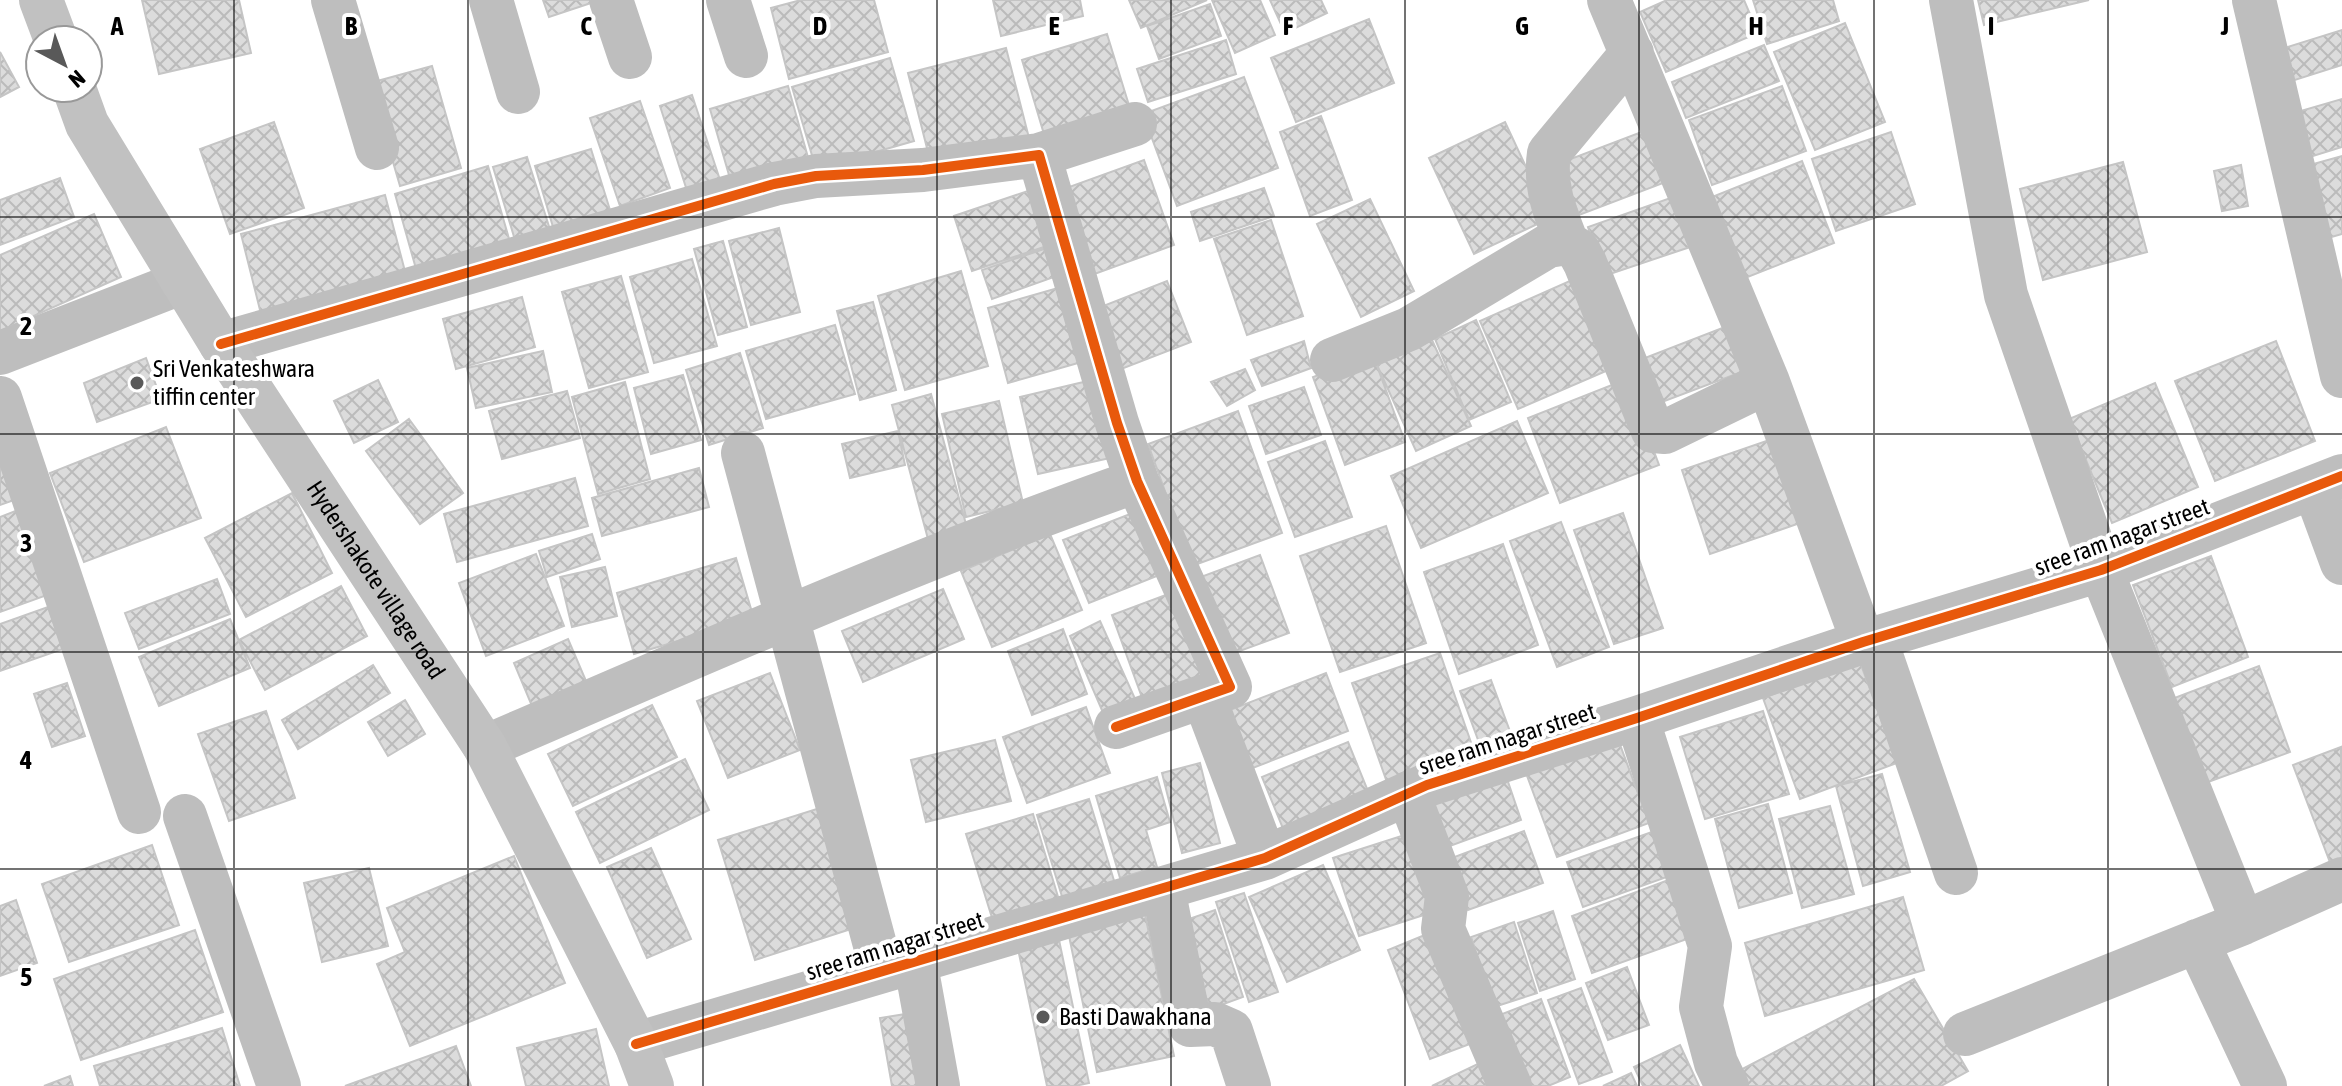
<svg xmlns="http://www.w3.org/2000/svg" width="2342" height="1086" viewBox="0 0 2342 1086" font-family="'Asap Condensed',sans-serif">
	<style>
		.building { fill: url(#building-cross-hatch); stroke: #c5c5c5; stroke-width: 2 }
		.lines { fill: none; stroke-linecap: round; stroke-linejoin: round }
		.street { stroke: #bebebe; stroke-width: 44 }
		.secondary { stroke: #c1c1c1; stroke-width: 44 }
		.cycleway-casing { stroke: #fff; stroke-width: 15 }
		.cycleway { stroke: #e8590c; stroke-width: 10 }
		.grid { fill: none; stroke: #000; stroke-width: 2; stroke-opacity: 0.55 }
		.poi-dot { fill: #595959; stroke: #fff; stroke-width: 3 }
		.labels { text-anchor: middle; stroke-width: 8; stroke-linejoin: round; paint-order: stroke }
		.poi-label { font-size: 24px; fill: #000; stroke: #fff; text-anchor: start }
		.street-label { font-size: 24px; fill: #000; stroke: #fff }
		.grid-label { font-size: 26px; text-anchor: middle; font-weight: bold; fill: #000; stroke: #fff; stroke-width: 8; stroke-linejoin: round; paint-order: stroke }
	</style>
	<defs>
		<pattern id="building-cross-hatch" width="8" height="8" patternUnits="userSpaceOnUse" patternTransform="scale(2)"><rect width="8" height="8" fill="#dcdcdc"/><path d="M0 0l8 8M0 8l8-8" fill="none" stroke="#bbb"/></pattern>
	</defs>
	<rect width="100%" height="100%" fill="#fff"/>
	<path class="building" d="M142,0H239L251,53L159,74Z
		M543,0H600L549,17Z
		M801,0H874L888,52L789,79L771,8Z
		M993,0H1080L1083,16L1001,36Z
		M1129,0H1207L1141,28Z
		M1212,0H1260L1275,35L1235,53Z
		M1270,0H1321L1327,13L1285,33Z
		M1667,0H1744L1758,33L1666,72L1640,12Z
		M1753,0H1833L1839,21L1767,44Z
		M1978,0H2089L1984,25Z
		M1210,4L1221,36L1159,59L1147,26Z
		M1369,19L1394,83L1296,122L1271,58Z
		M1845,23L1885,122L1815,150L1774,52Z
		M2342,30V65L2285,83L2275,51Z
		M1107,34L1132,115L1046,141L1022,60Z
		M1226,40L1236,74L1148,102L1137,69Z
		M1764,45L1779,81L1686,118L1672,82Z
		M1006,48L1029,138L931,164L908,73Z
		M0,52L19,87L0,97Z
		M890,58L914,141L816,169L792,87Z
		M432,66L461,168L400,186L370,83Z
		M1244,77L1278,168L1177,206L1143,114Z
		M788,86L809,161L731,182L710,109Z
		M1782,86L1806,151L1712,185L1689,120Z
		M692,95L722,186L689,197L660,106Z
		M2342,99V147L2300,160L2287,115Z
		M640,101L670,188L620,206L590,118Z
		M1321,116L1352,200L1310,216L1280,132Z
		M274,122L304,208L230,234L200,149Z
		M1505,122L1550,218L1474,254L1429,158Z
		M1652,128L1671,180L1579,215L1560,163Z
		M1891,132L1915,204L1836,231L1812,159Z
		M591,149L615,226L558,244L535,166Z
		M2342,156V234L2328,238L2310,165Z
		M527,157L553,239L518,250L493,167Z
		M1144,160L1174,245L1089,276L1058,191Z
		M1802,161L1834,243L1740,280L1707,199Z
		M2123,162L2147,252L2043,280L2020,189Z
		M2241,165L2248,206L2222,211L2214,171Z
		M488,166L514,256L420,283L395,194Z
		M60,178L74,217L0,245V200Z
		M1264,188L1274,216L1200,241L1191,212Z
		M1031,190L1050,245L972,271L954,216Z
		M385,195L407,279L262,318L241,234Z
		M1679,195L1696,245L1604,276L1588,227Z
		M1370,199L1414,291L1361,317L1317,224Z
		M94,214L121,277L0,331V255Z
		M1271,220L1303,316L1247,335L1214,239Z
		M779,228L800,312L751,325L729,241Z
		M723,241L747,327L718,335L694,249Z
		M1044,249L1054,277L992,299L982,270Z
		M692,259L717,346L654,363L630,277Z
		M961,271L988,366L905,390L878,296Z
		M621,276L648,372L589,388L562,292Z
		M1581,276L1620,365L1518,409L1480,321Z
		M1167,281L1191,342L1116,371L1093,310Z
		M1065,286L1085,361L1008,383L988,308Z
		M522,297L535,347L456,369L443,319Z
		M873,302L896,390L860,400L837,311Z
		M1476,320L1511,402L1469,420L1435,339Z
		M835,325L855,394L766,419L746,351Z
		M1730,325L1747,370L1654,405L1637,361Z
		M1432,340L1471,426L1416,451L1377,365Z
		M1304,341L1311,368L1262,386L1251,360Z
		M2276,341L2315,441L2215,481L2175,381Z
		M543,351L552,392L476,408L467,368Z
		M740,353L763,428L709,445L686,370Z
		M1373,355L1405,442L1345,465L1313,377Z
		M146,358L161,399L97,422L84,383Z
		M1245,369L1255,390L1227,406L1211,382Z
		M683,375L701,440L651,454L634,388Z
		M1627,379L1659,465L1560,503L1528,418Z
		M378,380L398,422L354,443L334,401Z
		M1092,380L1110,458L1038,474L1020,397Z
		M625,382L650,479L598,494L572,397Z
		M2155,383L2198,487L2112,523L2069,419Z
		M1304,387L1321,435L1266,454L1249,406Z
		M567,391L580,438L502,459L489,411Z
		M931,394L967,528L928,539L892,405Z
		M999,401L1023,503L966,517L942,414Z
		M1238,411L1282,533L1192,566L1148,444Z
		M409,419L463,493L420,524L366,451Z
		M1517,421L1548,493L1421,548L1391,476Z
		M0,427L23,497L0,505Z
		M166,427L201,518L84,562L50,473Z
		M898,431L905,465L850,478L842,444Z
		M1778,437L1806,521L1710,554L1682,470Z
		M1325,441L1352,517L1295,537L1268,462Z
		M699,468L709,507L602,536L592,498Z
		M575,478L588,526L457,562L444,514Z
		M292,493L332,573L246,617L205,538Z
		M31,505L61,590L0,612V517Z
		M1143,509L1167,572L1089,603L1063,540Z
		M1623,513L1663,628L1614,644L1574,530Z
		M1561,522L1609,647L1557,667L1510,541Z
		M1386,526L1426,643L1340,672L1300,556Z
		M592,534L600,559L547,577L539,551Z
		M1050,534L1082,610L992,647L961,571Z
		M1503,544L1538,645L1459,674L1424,572Z
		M536,554L564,626L486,656L459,583Z
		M1260,555L1289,633L1226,656L1198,578Z
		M2211,556L2248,657L2172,687L2133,585Z
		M736,558L754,619L634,654L617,593Z
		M605,567L617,616L572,627L560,577Z
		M217,579L230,614L139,649L125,613Z
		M341,586L367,636L265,690L239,640Z
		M943,589L964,639L863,682L842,631Z
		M1179,590L1212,678L1144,703L1112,615Z
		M48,607L63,649L0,671V624Z
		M230,619L250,668L159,706L139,657Z
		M1100,621L1136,701L1104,715L1070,636Z
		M1063,629L1087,694L1032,715L1008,651Z
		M568,639L592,695L537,718L514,663Z
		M1440,653L1476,757L1389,788L1352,683Z
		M1860,662L1897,763L1800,799L1763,698Z
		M373,665L390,693L298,749L282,720Z
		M2259,666L2290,752L2200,785L2169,700Z
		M770,673L800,750L728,778L697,701Z
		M1326,673L1348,731L1245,771L1222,713Z
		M1491,680L1515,745L1484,756L1460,691Z
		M67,683L85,736L52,747L34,694Z
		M405,700L425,734L388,756L368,722Z
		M652,705L677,757L573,806L548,754Z
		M1086,707L1110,773L1027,803L1003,737Z
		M266,711L295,798L229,821L198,734Z
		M1763,711L1789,794L1705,819L1680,737Z
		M1615,731L1649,823L1557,857L1523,765Z
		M995,740L1011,801L926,822L911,760Z
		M1348,742L1372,801L1286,836L1262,777Z
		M2341,747L2342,861L2331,865L2293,765Z
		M685,759L709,810L600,863L576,812Z
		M1200,763L1220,843L1182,853L1162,773Z
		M1504,770L1521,820L1439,850L1422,799Z
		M1882,774L1910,872L1863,886L1836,786Z
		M1157,777L1170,822L1146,830L1157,867L1120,878L1096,796Z
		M1089,799L1116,887L1064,903L1037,815Z
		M1768,804L1792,893L1739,908L1715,819Z
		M1830,806L1854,894L1802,908L1779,819Z
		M820,808L857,927L755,960L718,840Z
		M1033,814L1059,900L993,921L966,834Z
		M1663,828L1678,873L1583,907L1567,862Z
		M1524,831L1543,883L1468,910L1449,859Z
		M1414,832L1439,910L1359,936L1333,858Z
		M152,845L179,925L69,962L42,884Z
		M651,848L691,939L647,958L607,867Z
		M514,856L565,983L410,1046L377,964L405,952L387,908Z
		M1323,865L1360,950L1287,982L1249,897Z
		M369,868L388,946L322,962L304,883Z
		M1679,876L1701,934L1592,973L1572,916Z
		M1244,893L1278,992L1249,1002L1216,902Z
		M1903,897L1924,970L1765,1016L1745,943Z
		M16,900L37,963L0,976V906Z
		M1215,910L1243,997L1210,1009L1180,922Z
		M1553,911L1575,979L1540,991L1518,923Z
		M1145,914L1174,1056L1097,1072L1068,931Z
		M1514,922L1537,993L1494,1007L1471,937Z
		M195,930L223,1012L81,1060L54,979Z
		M1427,934L1470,1044L1430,1059L1388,950Z
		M1059,940L1089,1083L1075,1086H1047L1018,949Z
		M1627,967L1649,1025L1608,1040L1586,983Z
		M1914,979L1968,1071L1941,1086H1738L1731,1075Z
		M1581,988L1612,1072L1579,1084L1548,1000Z
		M1541,999L1570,1077L1548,1086H1524L1497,1016Z
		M912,1013L924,1086H892L880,1018Z
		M222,1028L240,1086H100L94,1066Z
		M596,1029L609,1086H526L517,1048Z
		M1680,1045L1699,1086H1643L1634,1067Z
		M456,1046L471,1086H345Z
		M1486,1060L1499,1086H1432Z
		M1631,1073L1637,1086H1603Z
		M70,1076L73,1086H44Z"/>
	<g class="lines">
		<path class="street" d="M333,0L377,148
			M491,0L518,92
			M611,0L630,57
			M728,0L746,56
			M1609,0L1768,382L1863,642
			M1951,0L2006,295L2101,570L2243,923
			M2254,0L2342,376
			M1039,155L1135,124
			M1567,243C1555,213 1544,186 1549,153L1632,53
			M221,344L774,184L816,176L923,170L1039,155L1117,423L1137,481L1230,687L1116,727
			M0,353L183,282
			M1332,360L1409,329L1548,246L1567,243L1578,250L1585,263L1653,431L1665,432L1768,382
			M0,398L139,812
			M743,453L882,971
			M2314,487L2342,563
			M1875,638L1956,873
			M1204,697L1265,858
			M1637,718L1710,946L1701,1007L1716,1063L1727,1086
			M485,747C701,654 915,559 1137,481
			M1408,793L1447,896L1443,929L1510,1086
			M185,816L279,1086
			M1163,888L1190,1025L1215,1024L1231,1031L1249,1086
			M2197,941L2265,1086
			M915,960L938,1086
			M1965,1034L2243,923L2342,879
			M636,1044L1265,858L1427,785L1637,718L1863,642L2101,570L2342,476"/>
		<g class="secondary">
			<path d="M41,0L56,40"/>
			<path id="s1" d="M74,88L87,124L221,344L485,747L636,1044L652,1086"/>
		</g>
		<defs>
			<path id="cycleway" d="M221,344L774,184L816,176L923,170L1039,155L1117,423L1137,481L1230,687L1116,727
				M636,1044L1265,858L1427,785L1637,718L1863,642L2101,570L2342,476"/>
		</defs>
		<use href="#cycleway" class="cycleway-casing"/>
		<use href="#cycleway" class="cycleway"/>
	</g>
	<path class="grid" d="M234,0V1086M468,0V1086M703,0V1086M937,0V1086M1171,0V1086M1405,0V1086M1639,0V1086M1874,0V1086M2108,0V1086M0,217H2342M0,434H2342M0,652H2342M0,869H2342"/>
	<g class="poi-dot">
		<circle cx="137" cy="383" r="8"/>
		<circle cx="1043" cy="1017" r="8"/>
	</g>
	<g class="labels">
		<g class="poi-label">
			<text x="153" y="377">Sri Venkateshwara<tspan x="153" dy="28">tiffin center</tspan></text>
			<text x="1059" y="1025">Basti Dawakhana</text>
		</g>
		<g class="street-label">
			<text transform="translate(2122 537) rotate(-20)" y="8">sree ram nagar street</text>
			<text dy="8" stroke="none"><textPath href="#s1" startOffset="578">Hydershakote village road</textPath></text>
			<text transform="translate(1507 739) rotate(-18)" y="8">sree ram nagar street</text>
			<text transform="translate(895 946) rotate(-17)" y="8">sree ram nagar street</text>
		</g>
	</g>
	<g class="grid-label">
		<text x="117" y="35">A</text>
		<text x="351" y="35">B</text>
		<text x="586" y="35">C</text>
		<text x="820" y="35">D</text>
		<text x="1054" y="35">E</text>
		<text x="1288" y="35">F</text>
		<text x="1522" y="35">G</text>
		<text x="1756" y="35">H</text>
		<text x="1991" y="35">I</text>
		<text x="2225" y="35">J</text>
		<text x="26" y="335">2</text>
		<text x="26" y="552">3</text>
		<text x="26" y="769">4</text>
		<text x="26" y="986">5</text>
	</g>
	<g transform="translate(64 64) rotate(139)"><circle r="38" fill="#ffffff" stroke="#999999" stroke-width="2"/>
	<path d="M0-6L14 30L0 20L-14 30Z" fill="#595959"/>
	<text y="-12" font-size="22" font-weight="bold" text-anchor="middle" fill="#000000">N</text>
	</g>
</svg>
